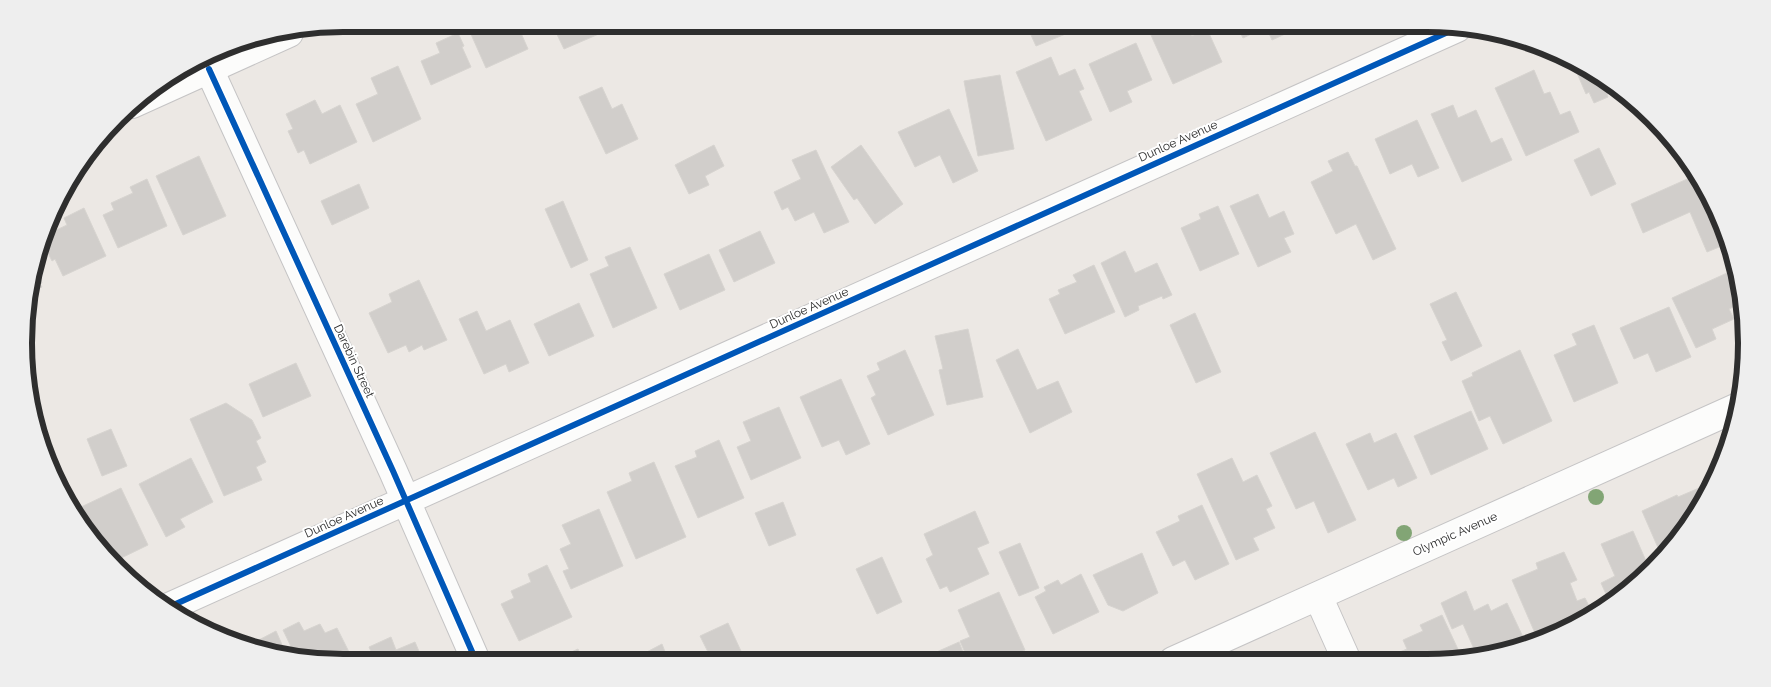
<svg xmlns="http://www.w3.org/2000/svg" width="1771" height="687" viewBox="0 0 1771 687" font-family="Raleway,sans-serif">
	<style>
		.building { fill: #d1cecb; stroke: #d7d4d0 }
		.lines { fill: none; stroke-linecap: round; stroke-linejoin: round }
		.minor-casing { stroke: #c5c4c5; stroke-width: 30 }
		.secondary-casing { stroke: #c5c4c5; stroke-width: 30 }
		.minor { stroke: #fcfcfb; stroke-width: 28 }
		.secondary { stroke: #fcfcfb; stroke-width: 28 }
		.cycleway-casing { stroke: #fff; stroke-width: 9 }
		.cycleway { stroke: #0057b8; stroke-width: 6 }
		.tree { fill: #82a575 }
		.labels { text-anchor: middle; stroke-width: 4; stroke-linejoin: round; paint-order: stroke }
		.street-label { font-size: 12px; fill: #2e2e2e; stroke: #fff }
		.rim { fill: none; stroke: #2e2e2e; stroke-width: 6 }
	</style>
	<rect width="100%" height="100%" fill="#ece8e4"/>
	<path class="building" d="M486,24H517L528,49L486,68L470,32L486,25Z
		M552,24H606L608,30L564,49Z
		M618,24H640L621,32Z
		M1026,24H1064L1068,33L1036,46Z
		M1146,24H1186L1192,36L1207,29L1222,62L1173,84Z
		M1236,24H1296L1298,28L1272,40L1266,27L1243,38Z
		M458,33L464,46L462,47L471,67L431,85L421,61L440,53L436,43Z
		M1136,43L1152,80L1127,91L1132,102L1110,112L1089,64Z
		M1051,57L1059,76L1075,69L1084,89L1079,91L1092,120L1046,141L1016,72Z
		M398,66L421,119L373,142L356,104L378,94L371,78Z
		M1574,66L1619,89L1607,94L1608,97L1594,103L1589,92L1586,94Z
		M1534,70L1544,94L1550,92L1560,115L1570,111L1579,132L1526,156L1495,88Z
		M1000,75L1014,149L978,156L964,81Z
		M602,87L612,109L622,104L638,139L606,154L579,97Z
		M315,100L322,114L340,105L357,142L310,164L304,150L298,153L288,131L293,129L286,114Z
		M1453,105L1458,118L1476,110L1491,143L1502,138L1512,160L1462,182L1431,114Z
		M949,109L978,171L953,183L940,155L915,167L898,132Z
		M1417,120L1439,168L1418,177L1412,164L1390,174L1375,139Z
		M714,145L724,166L705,176L709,185L689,194L675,165Z
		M861,145L903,204L875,224L857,198L854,200L831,167Z
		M1599,148L1616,184L1591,196L1574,160Z
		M816,150L849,222L824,233L814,212L795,221L788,207L782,210L774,192L801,179L792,160Z
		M1348,152L1355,166H1357L1396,249L1373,260L1356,224L1336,234L1311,182L1333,171L1328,161Z
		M199,156L226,216L183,235L156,176Z
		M1694,176L1724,245L1707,252L1690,212L1643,233L1631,204Z
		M147,179L167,226L118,248L103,215L114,210L111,203L133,193L130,187Z
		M359,184L369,208L332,225L321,201Z
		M1258,194L1269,218L1284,211L1294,234L1284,238L1291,252L1258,267L1230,206Z
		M563,201L588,260L571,268L545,209Z
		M1218,206L1239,254L1200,271L1181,228L1201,219L1199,214Z
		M84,208L106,256L63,276L55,259L52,261L45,247L50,233L67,225L64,218Z
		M760,231L775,263L734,282L719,250Z
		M630,247L657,308L613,328L590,274L609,266L605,257Z
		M1125,251L1135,273L1157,263L1172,295L1163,299L1162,296L1138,306L1139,310L1125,317L1101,263Z
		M709,254L725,290L680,310L664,274Z
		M1094,265L1115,312L1065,334L1049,299L1060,294L1058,290L1077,282L1073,275Z
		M37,271L42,283L40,284L42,287L30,292Z
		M1727,273L1741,303L1729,309L1734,319L1712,329L1716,339L1696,348L1672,298Z
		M419,280L447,340L424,350L422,345L409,352L406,345L388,353L369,313L392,302L389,294Z
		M1456,292L1482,346L1451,361L1442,342L1447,340L1430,304Z
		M579,303L594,336L549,356L534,324Z
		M1669,307L1691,357L1656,372L1648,353L1634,359L1620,328Z
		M477,311L486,331L510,320L529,363L509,372L506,364L484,374L459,319Z
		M1195,313L1221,372L1196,383L1170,325Z
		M1594,325L1618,383L1574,402L1554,355L1577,345L1572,334Z
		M968,329L983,397L947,405L939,370L943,369L935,336Z
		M1018,349L1037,390L1058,381L1072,412L1030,433L996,360Z
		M905,350L934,415L888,435L871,398L876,395L867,376L880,370L877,363Z
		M1520,350L1552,421L1503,444L1490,416L1479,421L1462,381L1473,376L1472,373Z
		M296,363L311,396L263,417L249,384Z
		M841,379L870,444L846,455L839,440L822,447L800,397Z
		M226,403L252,420L261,438L256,441L266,462L256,467L262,480L224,496L190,419Z
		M779,407L801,458L751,480L737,447L751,441L743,422Z
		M1471,411L1488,449L1431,475L1414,436Z
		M111,429L127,466L102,476L87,439Z
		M1315,432L1356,520L1328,533L1314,501L1296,509L1270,453Z
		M1370,433L1374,443L1396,433L1417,478L1398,487L1394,478L1368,490L1346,444Z
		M719,440L744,498L698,518L675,466L697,457L695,451Z
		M191,458L213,502L180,519L185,527L166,537L139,484Z
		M1232,458L1243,482L1257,475L1272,506L1266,509L1275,528L1253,538L1259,550L1236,560L1197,474Z
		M654,462L686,537L636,559L607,492L632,481L629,473Z
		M1711,483L1694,521L1673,544L1659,550L1642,511L1677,495L1678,497Z
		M121,488L148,545L115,561L91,536L79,508Z
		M783,502L796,535L769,546L755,513Z
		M1202,505L1229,564L1195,580L1185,560L1173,566L1156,532L1180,521L1178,516Z
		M599,509L623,566L571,589L563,571L569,569L560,549L571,544L562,525Z
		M975,511L989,543L977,548L989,574L950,592L947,586L940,589L926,559L933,555L924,534Z
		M1633,531L1649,568L1639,572L1642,580L1639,584L1610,603L1601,583L1615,576L1601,544Z
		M1020,543L1039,588L1019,596L999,552Z
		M1564,552L1577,580L1570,583L1577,601L1585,598L1593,614L1569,630L1538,640L1512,580L1538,569L1536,563Z
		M1142,553L1158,593L1123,611L1108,605L1093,575Z
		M882,557L902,602L877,614L856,569Z
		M547,565L572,617L519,641L501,604L514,598L511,591L531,582L528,574Z
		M1081,574L1099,612L1053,634L1035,597L1046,591L1044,587L1058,580L1061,585Z
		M1466,591L1474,611L1488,604L1491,611L1507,603L1523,637L1478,658L1463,624L1452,629L1441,603Z
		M999,592L1025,650L1000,662H969L960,641L970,637L958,610Z
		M1442,615L1463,660L1398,661L1395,654L1407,649L1403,640L1423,631L1420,625Z
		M299,622L304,631L320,624L325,633L337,628L349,652L343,654L347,663L296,657L283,630Z
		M728,623L746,662H713L700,636Z
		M276,631L287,656L260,652L253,649L257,647L255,642Z
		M391,637L396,650L415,642L424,663H376L369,647Z
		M959,642L967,662H914Z
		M662,644L669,662L644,663L641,655Z
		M578,649L584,663H547Z
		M888,653L892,662H868Z"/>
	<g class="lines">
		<defs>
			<path id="minor" d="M209,69L393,471L477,663
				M1318,596L1347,661
				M169,607L1457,28
				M1173,661L1738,407"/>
			<path id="secondary" d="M132,104L289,33"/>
		</defs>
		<use href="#minor" class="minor-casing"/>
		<use href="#secondary" class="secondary-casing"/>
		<use href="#minor" class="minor"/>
		<use href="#secondary" class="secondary"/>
		<defs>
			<path id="cycleway" d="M209,69L393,471L477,663
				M169,607L1457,28"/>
		</defs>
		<use href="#cycleway" class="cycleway-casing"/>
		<use href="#cycleway" class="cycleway"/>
	</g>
	<g class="tree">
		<circle cx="1596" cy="497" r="8"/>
		<circle cx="1404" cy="533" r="8"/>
	</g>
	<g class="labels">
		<g class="street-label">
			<text transform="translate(1178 141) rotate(-24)" y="4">Dunloe Avenue</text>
			<text transform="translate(809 308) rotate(-24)" y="4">Dunloe Avenue</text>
			<text transform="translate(354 361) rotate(65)" y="4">Darebin Street</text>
			<text transform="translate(344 517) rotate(-24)" y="4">Dunloe Avenue</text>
			<text transform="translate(1455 534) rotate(-24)" y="4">Olympic Avenue</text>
		</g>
	</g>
	<path d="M0 0H1771V687H0ZM343 32H1427A311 311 0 0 1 1738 343V343A311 311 0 0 1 1427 654H343A311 311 0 0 1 32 343V343A311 311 0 0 1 343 32Z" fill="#eee" fill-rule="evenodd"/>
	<path class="rim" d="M343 32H1427A311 311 0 0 1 1738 343V343A311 311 0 0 1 1427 654H343A311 311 0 0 1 32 343V343A311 311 0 0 1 343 32Z"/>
</svg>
